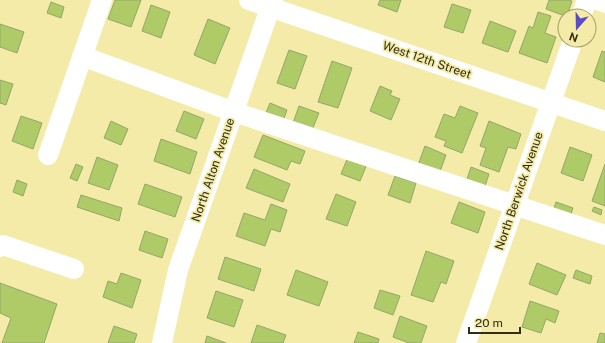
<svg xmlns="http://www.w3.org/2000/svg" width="605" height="343" viewBox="0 0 605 343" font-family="'Public Sans',sans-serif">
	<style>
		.building { fill: #afcb68; stroke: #94a669 }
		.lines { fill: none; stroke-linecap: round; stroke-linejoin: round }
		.minor { stroke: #fff; stroke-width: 20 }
		.labels { text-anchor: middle; stroke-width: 3.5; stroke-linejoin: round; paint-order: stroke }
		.street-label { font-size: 12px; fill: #312d12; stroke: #f3eba7 }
	</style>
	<rect width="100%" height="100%" fill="#f3eba7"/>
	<path class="building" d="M115,0H141L131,27L108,19Z
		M380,0H401L397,12L378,5Z
		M549,0H569L572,1L567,16H565L546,9Z
		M51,2L64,7L61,18L47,13Z
		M452,4L471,10L463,33L444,27Z
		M151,5L170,12L161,38L142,31Z
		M538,12L551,16L545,33L556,37L547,63L519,53L529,26L533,28Z
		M208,19L230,28L215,64L194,55Z
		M490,21L516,31L508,52L482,43Z
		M0,24L24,32L17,53L0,47Z
		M289,50L307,56L295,89L277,83Z
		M602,51L605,52V82L593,77Z
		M332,61L352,68L338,108L318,102Z
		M0,80L13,84L6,105L0,103Z
		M380,86L392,91L390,95L400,99L391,120L370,111Z
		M270,103L287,110L283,121L265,115Z
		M299,106L319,113L312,130L293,123Z
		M460,106L478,113L462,153L444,146L446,141L435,137L444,114L455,118Z
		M184,111L204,119L196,139L176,131Z
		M21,116L42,123L33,149L12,141Z
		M111,121L128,129L121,145L104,138Z
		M489,121L521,134L516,149L508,147L499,172L480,165L486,148L480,146Z
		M263,135L305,151L300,164L291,161L287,170L254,157Z
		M161,139L197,152L190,174L154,161Z
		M425,146L446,155L439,174L418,165Z
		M570,147L592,155L583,181L561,173Z
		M97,157L118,165L109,190L88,183Z
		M348,157L367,164L360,181L341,174Z
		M76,164L83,167L77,181L70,178Z
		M605,164V206L592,201Z
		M471,167L489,174L484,189L466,182Z
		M254,169L290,184L283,202L246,188Z
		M395,176L416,183L410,203L388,195Z
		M17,180L27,184L23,196L13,192Z
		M145,184L182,197L175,217L138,204Z
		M336,194L356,202L347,226L326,219Z
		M81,195L122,208L119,221L77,207Z
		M459,202L485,212L478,233L451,223Z
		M556,202L573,208L570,217L553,211Z
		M271,204L287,210L280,232L271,229L265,246L236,236L244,213L265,220Z
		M594,207L602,210L601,215L592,211Z
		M145,231L168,239L162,258L139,250Z
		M426,251L454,261L446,284L441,282L433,302L411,295Z
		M225,257L261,269L254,291L218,279Z
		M537,263L566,275L557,295L529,284Z
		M296,270L328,282L319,306L287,295Z
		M576,270L592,276L590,284L573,278Z
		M121,273L141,280L132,308L103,297L108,281L117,284Z
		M0,283L57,304L44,343H2L11,318L0,313Z
		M380,290L400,296L393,315L374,308Z
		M216,291L243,300L234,327L207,318Z
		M530,301L559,311L555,323L546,319L541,333L522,327Z
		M400,316L427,326L421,343H409L393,337Z
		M257,325L286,335L283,343H251Z
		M114,326L137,334L134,343H108Z
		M358,332L379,339L378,343H354Z
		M600,333L605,334V343H597Z
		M207,336L226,343H205Z"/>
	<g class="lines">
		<path class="minor" d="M249,0L605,121
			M597,0L605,3
			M581,16L587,0
			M82,56L234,112L605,235
			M48,155L102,0
			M0,247L3,245L74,269
			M162,343L178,270L273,0
			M466,343L573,40"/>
	</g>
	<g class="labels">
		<g class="street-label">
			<text transform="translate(427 60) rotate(19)" y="4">West 12th Street</text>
			<text transform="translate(213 170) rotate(-71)" y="4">North Alton Avenue</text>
			<text transform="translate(519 191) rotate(-71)" y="4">North Berwick Avenue</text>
		</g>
	</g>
	<g transform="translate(577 28) rotate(200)"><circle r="19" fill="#f3eba7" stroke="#a59f6b"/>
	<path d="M0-3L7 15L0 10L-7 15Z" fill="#594cc4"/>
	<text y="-6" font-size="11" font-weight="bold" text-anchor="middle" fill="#312d12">N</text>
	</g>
	<path d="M469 327v6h51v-6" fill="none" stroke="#312d12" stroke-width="2"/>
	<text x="475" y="327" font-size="12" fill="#312d12" stroke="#f3eba7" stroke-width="3" paint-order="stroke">20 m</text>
</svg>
